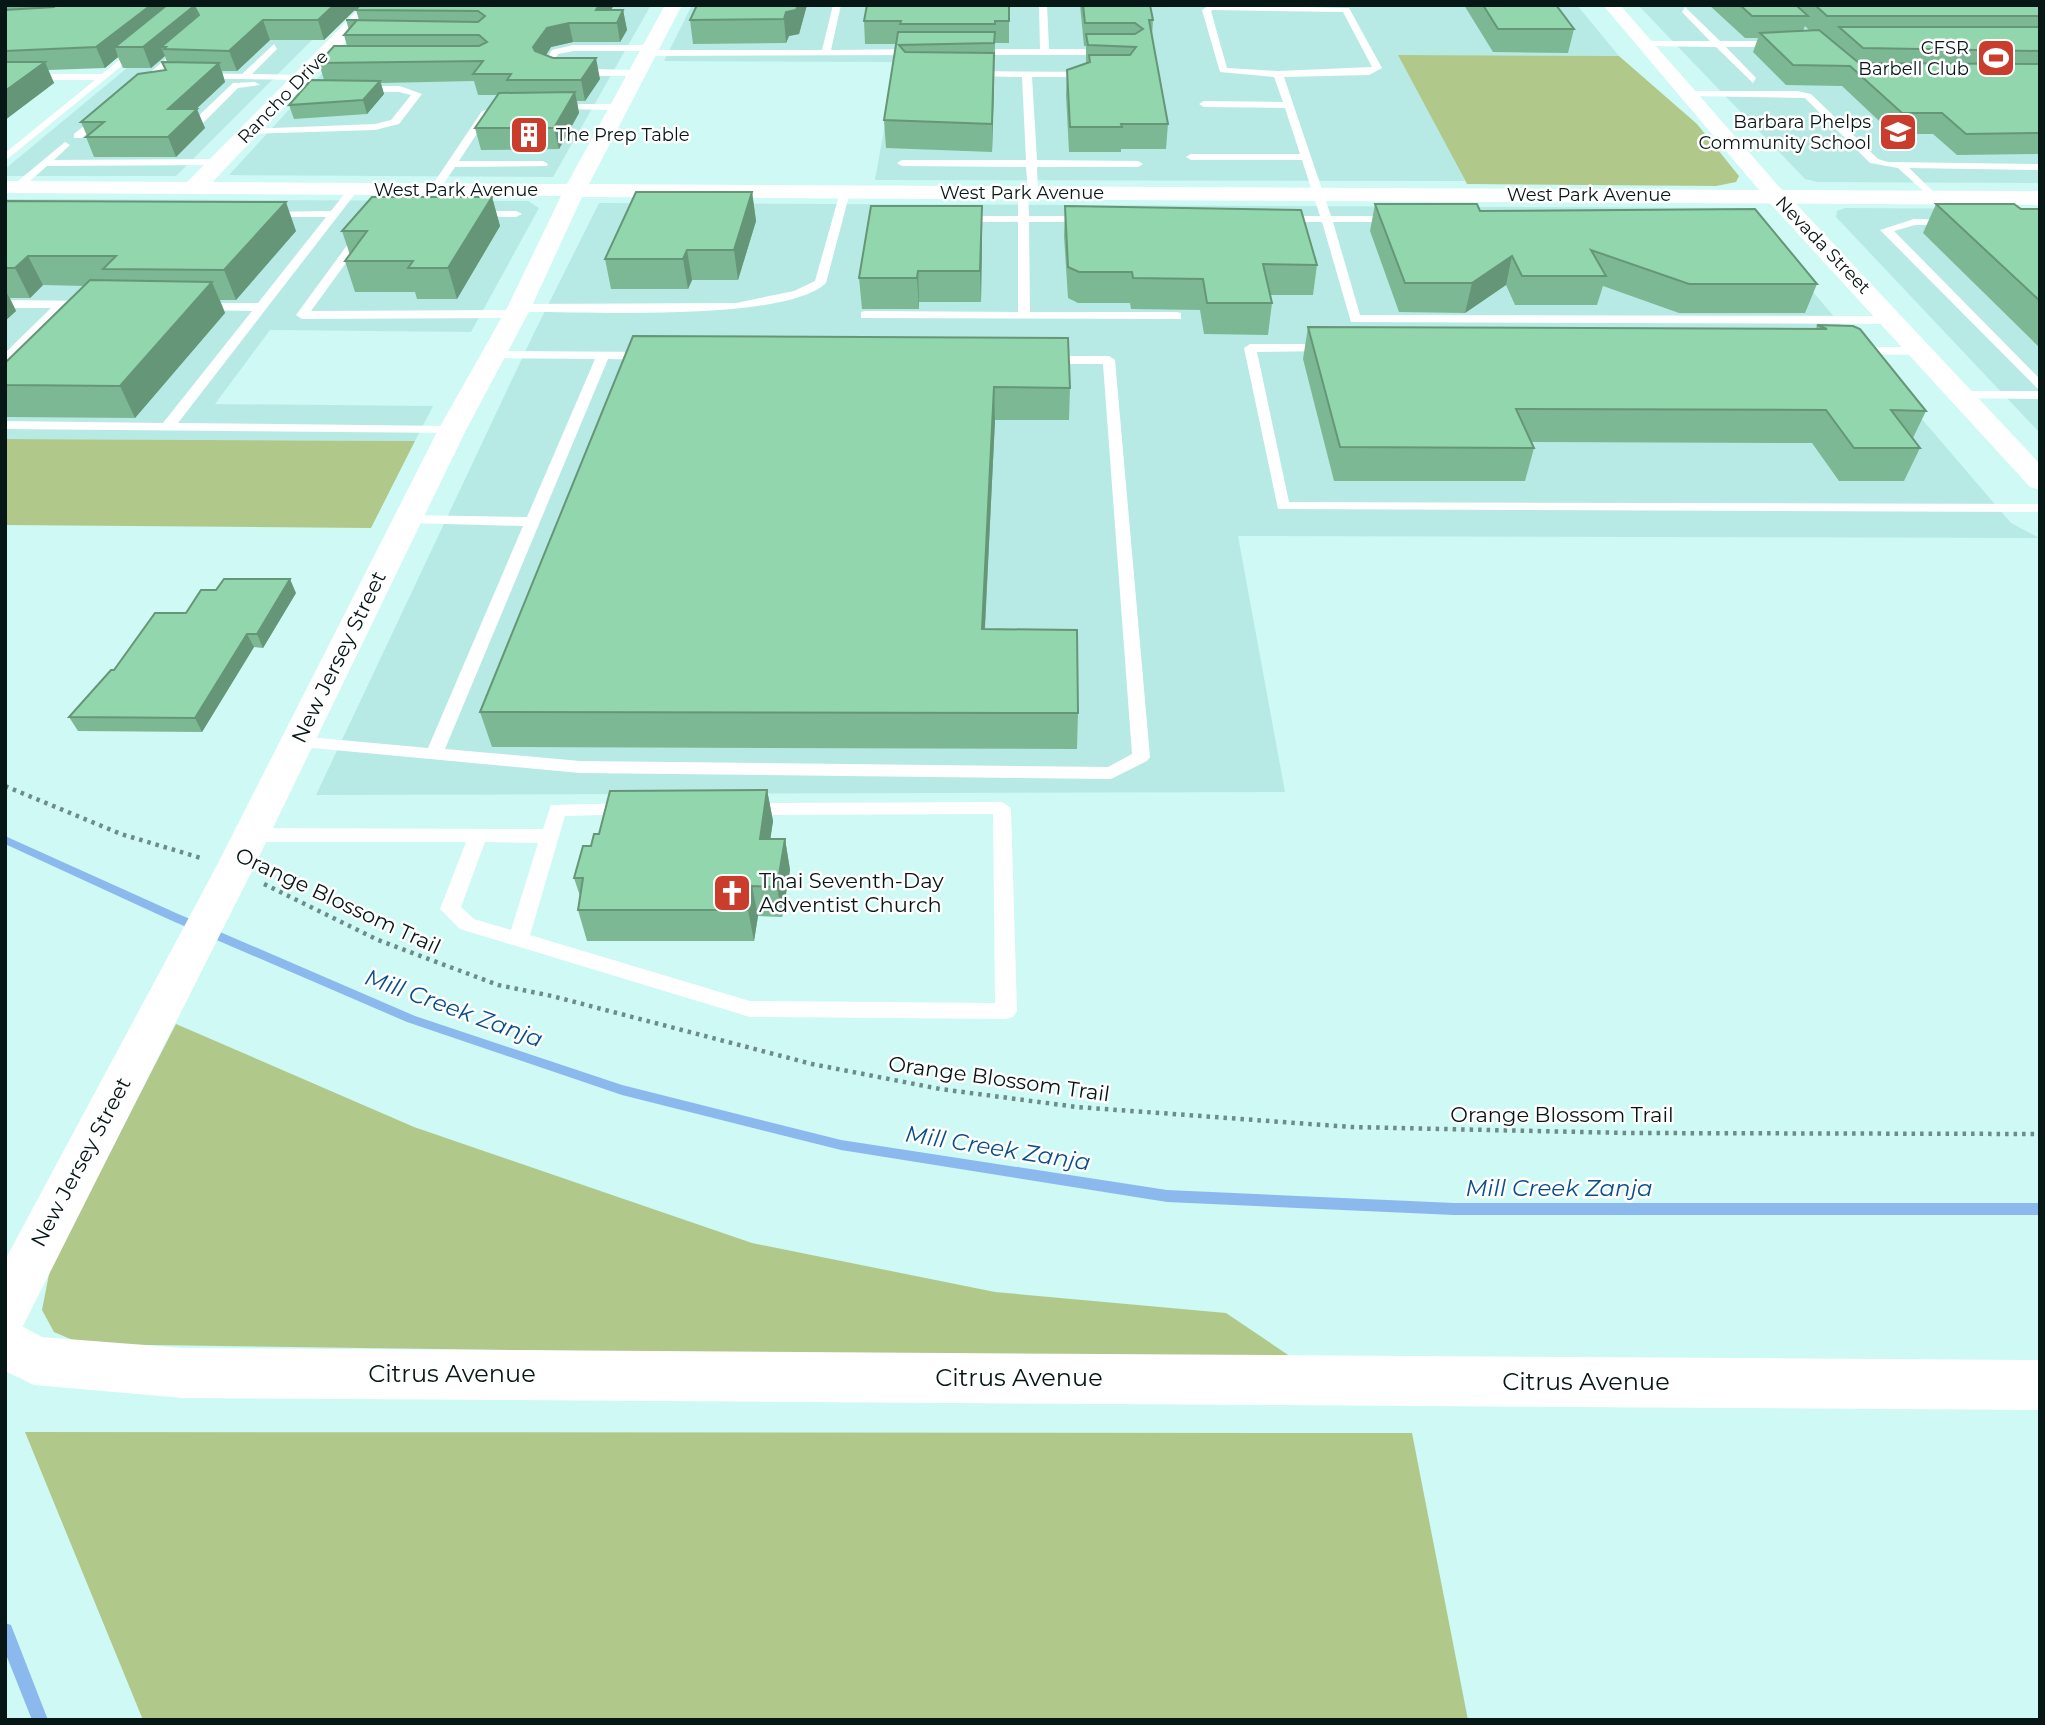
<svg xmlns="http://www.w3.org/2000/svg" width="2045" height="1725" viewBox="0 0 2045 1725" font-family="Montserrat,sans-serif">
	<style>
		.built { fill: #b8eae5 }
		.green { fill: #b0c98a }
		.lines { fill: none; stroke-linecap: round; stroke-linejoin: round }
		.stream { fill: #8bb9ee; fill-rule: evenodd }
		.path { stroke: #6d8b88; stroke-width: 4.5; stroke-dasharray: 3.5 5; stroke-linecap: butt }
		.service { fill: #fff; fill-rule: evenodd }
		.minor { fill: #fff; fill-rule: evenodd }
		.tertiary { fill: #fff; fill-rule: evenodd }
		.wall { fill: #7db894; fill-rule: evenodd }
		.shaded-wall { fill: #669678 }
		.building { fill: #91d6ac; stroke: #669678; stroke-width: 2 }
		.labels { text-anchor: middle; stroke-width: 5; stroke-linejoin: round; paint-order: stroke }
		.far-poi-label { font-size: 18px; fill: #071716; stroke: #fff; text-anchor: end }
		.far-street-label { font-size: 18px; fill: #071716; stroke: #fff }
		.street-label { font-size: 21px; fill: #071716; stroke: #fff }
		.poi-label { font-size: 21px; fill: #071716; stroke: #fff; text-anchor: start }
		.water-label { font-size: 23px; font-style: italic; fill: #094e8c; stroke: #fff }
		.near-street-label { font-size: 24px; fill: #071716; stroke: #fff }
	</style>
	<rect width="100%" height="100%" fill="#cef9f4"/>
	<path class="built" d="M203,5H347L176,176H5V169Z
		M385,5H651L553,177L229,175Z
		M692,5H1577L1619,56L1399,55L1465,181L875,180L896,62L664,61Z
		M1638,5H2040V183L1817,182L1805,179Z
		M5,199L528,201L539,208L471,332L270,330L215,404L433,406L415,441L5,439Z
		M599,203L1741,208L2011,523L2039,538L1238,536L1285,792L316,795L534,333Z
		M1845,208L2040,209V433L1836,217L1837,211Z"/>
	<path class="green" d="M1398,55L1619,56L1697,124L1739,176L1736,182L1716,186L1467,184Z
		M5,439L415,441L371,528L5,525Z
		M176,1024L414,1127L752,1243L995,1292L1226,1313L1297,1361L82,1344L54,1332L42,1310L50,1269Z
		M25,1432L1412,1433L1468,1720H143Z"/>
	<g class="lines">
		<path class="stream" d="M5,836L176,913L415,1016L622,1085L841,1140L1167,1190L1454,1203H2040V1215H1454L1167,1202L841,1150L622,1095L407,1022L168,919L5,844Z
			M5,1623L11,1625L48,1720H32L5,1652Z"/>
		<path class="path" d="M5,786L121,834L201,858
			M264,884L378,940L498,985L552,996L812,1064L940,1089L1077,1107L1351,1127L1627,1133L2040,1134"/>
		<path class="service" d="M833,5H841L831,50L921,49L926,52L921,55L649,56L644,53L647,51H573L558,54L550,68L635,70L640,73L635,76H557L540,69L552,50L573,45H651L655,48L653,50H822Z
			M1039,5H1047L1049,49H1110L1115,52L1110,55H968L963,52L968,49H1040Z
			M1209,5L1349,8L1382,68L1369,75L1284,77L1331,216H1398L1404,219L1398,222H1333L1360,315L1894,316L1900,320L1894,324L1351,322L1322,222H1278L1272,219L1278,216H1320L1302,160H1191L1186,157L1191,154H1300L1285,108L1204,107L1199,104L1204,101L1283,102L1274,77L1220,72L1202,10ZM1213,10L1343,12L1372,67L1278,71L1227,68L1211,11Z
			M1685,7L1720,41H1781L1785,44L1781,47H1726L1756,78L1753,83L1716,47L1643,46L1646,41H1710L1682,12Z
			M139,44L146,46L5,161V153L95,80H5V74H102Z
			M274,44L277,49L252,74L302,75L305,80L152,78L147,75L182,45L185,50L160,72L242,74Z
			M967,71L1096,72L1093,77H1032L1037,160L1138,161L1143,164L1138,167H1037L1038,193L1033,196L1028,194L1029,216H1089L1095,219L1089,222H1029L1030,312H1177L1181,313V319L861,318V312L865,311L1018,312V222H959L953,219L959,216H1018V193L1023,190L1028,192L1026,167L902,166L897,163L902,160H1026L1022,77L970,76Z
			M233,83L255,82L260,85L238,88L200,126H192V122Z
			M291,86H400L422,94L399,124L375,130L244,134V130L248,129L375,124L391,120L411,95L399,92L288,91Z
			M1690,91H1797L1811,94L1878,159L1888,162L2040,164V170L1909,168L1937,195L1938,197L1933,200L1898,168L1870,163L1805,98L1687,96Z
			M510,104L513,109L489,115L459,161H543L548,164L547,166L455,167L438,192H430L429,190L482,111Z
			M554,104H619L624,107L619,110L551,109Z
			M101,112L109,114L82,138H74V134Z
			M65,142L70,145L54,160L219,159L224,162L219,165L47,166L21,189H13V185Z
			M349,188L358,190L178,423L452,426L459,430L457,433L5,429V421L163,423L252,311L195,310L191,309V303H258L326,217H265L259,214L261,212L331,211Z
			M845,189L850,192L826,283C783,323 583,311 520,312L519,317L515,318L302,319L296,315L359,229L363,228L369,231L311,311L514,310L515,305L519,304L736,303L794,291L815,281L840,192Z
			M471,211H516L522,214L516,217L467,216L465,214Z
			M1914,219L1955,220V224L1951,225H1915L1894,231L2040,379V391L1880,230Z
			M5,300L92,301L98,305L92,309L65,308L5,364V353L51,308H5Z
			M1329,344L1335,348L1334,351L1257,352L1289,502L2040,504V512L1278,509L1244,348L1250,344Z
			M1853,347H1922L1928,351L1922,355L1848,354L1847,351Z
			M489,351L650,352L656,356L650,360L608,359L445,749L580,761L1108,767L1132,754L1103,364H1044L1038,360L1044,356H1109L1115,360L1150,757L1147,761L1111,779L580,773L291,746L288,742L291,738L297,736L428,748L523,526L408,523L401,519L408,515L527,517L595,359L494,358L488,354Z
			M1962,391H2040V399L1957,398V392Z
			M1002,802L1011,808L1017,1011L1013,1017L1006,1019L750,1017L460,929L440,909L466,842H250L241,835L250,828L543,829L551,805L632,803L639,804L641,809L639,814L565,816L530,935L750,1001L995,1003L993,814L746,815L737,809L746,803ZM485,842L538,843L511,930L474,919L461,907Z"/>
		<path class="minor" d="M363,5H381L201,194H185L182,189L185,184Z
			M1775,189L1783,190L2040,464V490L2030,487L1767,200L1764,195L1767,190Z
			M5,1317L42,1337L183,1348L2040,1360V1410L183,1398L34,1385L5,1371Z"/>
		<path class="tertiary" d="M665,5H682L589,184L1759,190L1603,5H1620L1782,190L2040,191V205L582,197L531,308L466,430L253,869L23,1326L5,1333V1260L215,869L438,430L507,308L561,196L5,193V181L567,184Z"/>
	</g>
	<path class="wall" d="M5,5H360L324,40H270L237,71H222L225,82L196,109L205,128L176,157H94L86,137L87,136L81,122L165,70L167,62L165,56L151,68H123L118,57L105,68L48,70L54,83L5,120Z
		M807,5L799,34L789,36L786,43L693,44L690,20Z
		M1009,5V43H995V47L992,152L886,148L884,120L897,44H865L864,21Z
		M1080,5H1150L1153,20L1152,37L1168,124L1166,149H1121V152H1069L1066,95L1067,70L1086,63V46H1084Z
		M1464,5H1556L1574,29L1568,53L1493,52Z
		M1709,5H2040V154L1957,155L1933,134H1893L1842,86L1786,85L1753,52L1758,38H1745ZM1805,26L1810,31H1803Z
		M356,10H623L627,30L620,42H573L551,47L546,55L600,79L585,101H577L579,113L559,149L481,150L475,128L498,95H478L474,81L381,83L384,94L367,114L294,119L289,105L324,80L319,63L347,46L344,35L349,30L346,20H359Z
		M752,192L756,221L738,280H692L688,289H611L605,259Z
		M492,197L500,226L457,299H417L415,292H355L345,261L350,255L342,231Z
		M5,201L296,231L236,300H220L225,313L135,418L5,417V363L85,286L43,285L30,298H10L16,311L5,321Z
		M1375,204L1480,211L1817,284L1805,313H1679L1603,286L1597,305H1515L1506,285L1465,313L1399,312L1370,231Z
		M1936,204L2021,209H2040V348L1923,233Z
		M1065,206L1317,265L1313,295H1270L1272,303L1268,335L1204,334L1200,310L1131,309L1130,303H1078L1068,298L1064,236Z
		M982,236L981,302H919V309H862L859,278Z
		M1817,325L1853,326L1926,411L1913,438L1920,448L1904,481H1839L1812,443L1531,442L1534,448L1525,481H1334L1303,359L1308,327L1816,329Z
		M633,336L1070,388L1069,420H995L985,629L1078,713L1077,749L492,747L480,712Z
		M296,593L263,648L254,647L202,732L78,731L69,717L114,670L186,613Z
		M767,790L773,821L770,839H785L790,870L782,917L758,916L754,941H587L578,910L580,896L574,878L599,834Z"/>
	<path class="shaded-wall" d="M151,5H182L115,47L118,57L105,68L96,47Z
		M334,5H360L324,40L318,20Z
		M599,5H614L604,23L596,10Z
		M798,5H807L799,34L789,36L786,43L784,19L786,12Z
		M194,6L201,25L161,47L165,56L151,68L143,47Z
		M623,10L627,30L620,42L617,23Z
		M263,20L270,40L237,71L229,51Z
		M569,23L573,42L551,47L538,68L533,47L547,28Z
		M994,53V79L992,152V124Z
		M596,58L600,79L585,101L581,80Z
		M45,62L54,83L5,120V91Z
		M219,63L225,82L176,128L168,109Z
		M380,81L384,94L367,114L363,100Z
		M575,92L579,113L559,149L554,128Z
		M197,109L205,128L176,157L168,137Z
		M752,192L756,221L738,280L734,250Z
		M492,197L500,226L457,299L448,268Z
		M286,202L296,231L236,300L224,270Z
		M982,206V236L981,302L980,271Z
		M687,250L692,280L688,289L683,259Z
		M28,256L43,285L30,298L15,268Z
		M1512,256L1506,285L1465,313L1472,283Z
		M918,271L919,302V309L917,278Z
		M212,282L225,313L135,418L120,386Z
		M5,289L16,311L5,321Z
		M994,387L995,420L983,664L982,629Z
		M290,579L296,593L263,648L257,634Z
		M247,634L254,647L202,732L195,718Z
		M767,790L773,821L766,869L760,839Z
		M785,839L790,870L782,917L777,887Z
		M752,886L758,916L754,941L748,910Z"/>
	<path class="building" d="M55,5H151L96,47L5,51V10L54,7Z
		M167,5H334L318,20H263L229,51L164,49L166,47H161L199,15L194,6L143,47H115Z
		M360,5H599L596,10H623L617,23H569L547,28L533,47L535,51L553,58H596L581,80H507L511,74H473L483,61L319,63L334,46H479L487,42L479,35H344L357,20H346L478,22L485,16L478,11L356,10Z
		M697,5H798L796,10L786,12L784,19L690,20Z
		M867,5H1009V21H995V24H900L901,21H864Z
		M1083,5H1150L1153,20H1149L1168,124H1121L1122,127H1070L1067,70L1090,62L1089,55H1130L1136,47L1088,45L1086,34H1135L1143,29L1135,23H1085Z
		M1483,5H1556L1574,29H1498Z
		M1740,5H1796L1808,16H1752Z
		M1815,5H2040V16H1827Z
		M1839,27H2040V51L1863,48Z
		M1819,30L1859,63L2039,64L2040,133L1966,134L1942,113H1902L1850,66L1793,65L1760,33Z
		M898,32H995L994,43L899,45L905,52L994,53L992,124L884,120Z
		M5,62H45L5,91Z
		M162,62L219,63L168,109H197L168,137H86L104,122H81L138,74L166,70Z
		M311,80L380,81L363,100L289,105Z
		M575,92L554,128H475L499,93Z
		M636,192H752L734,250H687L683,259H605Z
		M372,197H492L448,268H408L413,261H345L367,231H342Z
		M5,201L286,202L224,270L103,269L116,256H28L15,268H5Z
		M1375,204H1477L1480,211L1755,209L1817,284H1689L1591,250L1606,276H1522L1512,256L1472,283H1405Z
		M1936,204H2014L2021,209H2040V301Z
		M871,206H982L980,271H918L917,278H859Z
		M1065,206L1301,210L1317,265L1263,264L1272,303H1207L1203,279L1133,278L1132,272H1079L1068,267Z
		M90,280L212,282L120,386L5,385V363Z
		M1817,325L1853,326L1860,329L1926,411L1891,410L1920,448H1854L1826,410L1516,409L1534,448L1340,447L1308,327L1827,329Z
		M633,336L1068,338L1070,388L994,387L982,629L1077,630L1078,713L480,712Z
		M224,579H290L257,634H247L195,718L69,717L111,670H114L155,613H186L201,590H216Z
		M767,790L760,839H785L777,887L752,886L748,910H578L583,878H574L583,846H591L594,834H599L610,791Z"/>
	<defs>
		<symbol id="stadium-square" viewBox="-11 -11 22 22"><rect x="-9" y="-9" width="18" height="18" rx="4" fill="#ca3d2c" stroke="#fff"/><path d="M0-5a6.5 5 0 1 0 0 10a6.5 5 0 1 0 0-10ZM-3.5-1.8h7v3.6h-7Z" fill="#fff"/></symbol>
		<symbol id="school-square" viewBox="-11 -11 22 22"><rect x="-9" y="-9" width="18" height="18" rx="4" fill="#ca3d2c" stroke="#fff"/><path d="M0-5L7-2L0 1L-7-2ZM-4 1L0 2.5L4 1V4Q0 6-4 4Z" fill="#fff"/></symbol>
		<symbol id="building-square" viewBox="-11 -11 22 22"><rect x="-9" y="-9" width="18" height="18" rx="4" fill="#ca3d2c" stroke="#fff"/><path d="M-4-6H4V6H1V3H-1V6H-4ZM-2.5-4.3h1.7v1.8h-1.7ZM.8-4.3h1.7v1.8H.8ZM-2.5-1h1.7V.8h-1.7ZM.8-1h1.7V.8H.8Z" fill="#fff"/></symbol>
		<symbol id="church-square" viewBox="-11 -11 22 22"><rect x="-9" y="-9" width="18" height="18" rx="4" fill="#ca3d2c" stroke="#fff"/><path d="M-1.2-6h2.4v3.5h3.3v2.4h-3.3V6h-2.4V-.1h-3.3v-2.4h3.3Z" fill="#fff"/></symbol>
	</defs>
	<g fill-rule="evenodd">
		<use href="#stadium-square" x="1974" y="36" width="44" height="44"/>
		<use href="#school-square" x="1876" y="110" width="44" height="44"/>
		<use href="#building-square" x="507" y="113" width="44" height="44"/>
		<use href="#church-square" x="710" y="871" width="44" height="44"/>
	</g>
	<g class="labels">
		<g class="far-poi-label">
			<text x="1969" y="54">CFSR<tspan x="1969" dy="21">Barbell Club</tspan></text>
			<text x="1871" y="128">Barbara Phelps<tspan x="1871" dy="21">Community School</tspan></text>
			<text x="556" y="141" text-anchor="start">The Prep Table</text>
		</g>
		<g class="far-street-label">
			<text transform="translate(283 97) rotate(-46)" y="6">Rancho Drive</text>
			<text x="456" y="196">West Park Avenue</text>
			<text x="1022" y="199">West Park Avenue</text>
			<text x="1589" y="201">West Park Avenue</text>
			<text transform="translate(1823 245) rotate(46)" y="6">Nevada Street</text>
		</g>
		<g class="street-label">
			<text transform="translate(339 657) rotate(-64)" y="7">New Jersey Street</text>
			<text transform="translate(338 901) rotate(25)" y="7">Orange Blossom Trail</text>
			<text transform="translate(999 1079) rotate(8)" y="7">Orange Blossom Trail</text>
			<text x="1562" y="1122">Orange Blossom Trail</text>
			<text transform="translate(81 1162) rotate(-62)" y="7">New Jersey Street</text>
		</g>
		<g class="poi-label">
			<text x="759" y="888">Thai Seventh-Day<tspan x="759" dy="24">Adventist Church</tspan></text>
		</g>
		<g class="water-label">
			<text transform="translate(454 1008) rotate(20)" y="8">Mill Creek Zanja</text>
			<text transform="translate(998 1148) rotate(9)" y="8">Mill Creek Zanja</text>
			<text x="1559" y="1196">Mill Creek Zanja</text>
		</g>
		<g class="near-street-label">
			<text x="452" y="1382">Citrus Avenue</text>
			<text x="1019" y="1386">Citrus Avenue</text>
			<text x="1586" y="1390">Citrus Avenue</text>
		</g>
	</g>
	<rect width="2045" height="1725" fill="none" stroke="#071716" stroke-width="14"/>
</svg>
